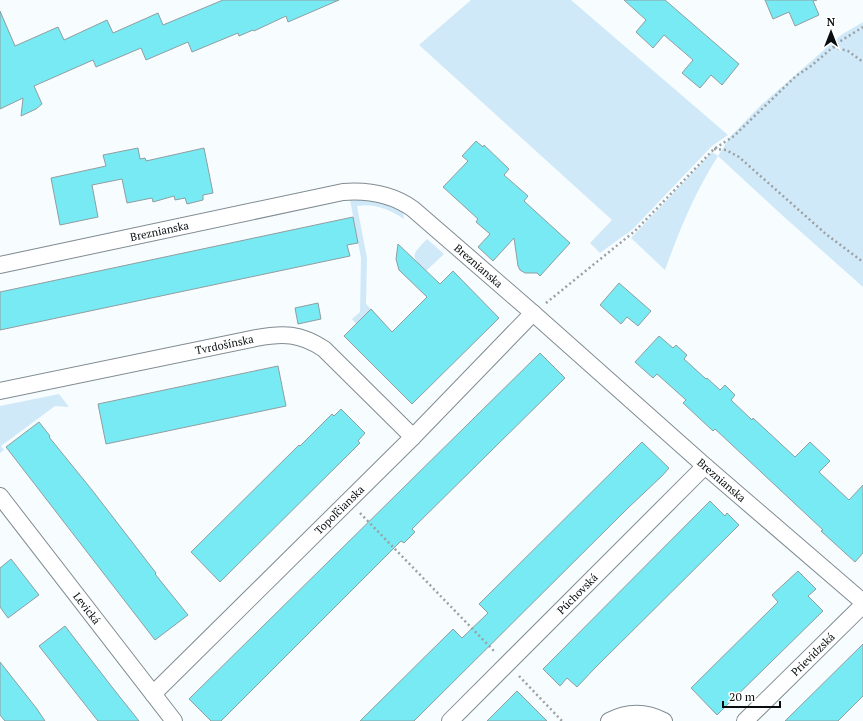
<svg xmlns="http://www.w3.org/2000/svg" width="863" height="721" viewBox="0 0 863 721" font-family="'PT Serif',serif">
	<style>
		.green { fill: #d0e9f8 }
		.building { fill: #77eaf4; stroke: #909ea0 }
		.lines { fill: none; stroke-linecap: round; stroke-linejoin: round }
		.street-casing { stroke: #818c93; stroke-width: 18 }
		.path { stroke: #9ba0a2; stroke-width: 2.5; stroke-dasharray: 2 3; stroke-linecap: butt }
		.street { stroke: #fff; stroke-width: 16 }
		.labels { text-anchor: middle; stroke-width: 3; stroke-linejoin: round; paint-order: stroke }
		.street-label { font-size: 11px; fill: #090d0f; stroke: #fff }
	</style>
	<rect width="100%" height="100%" fill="#f7fcff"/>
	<path class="green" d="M471,0H571L728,135L712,146L633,229L600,253L590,243L612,220L419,45Z
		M863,22V287L783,216L718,156C695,192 679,231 665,270L631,238L712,152L718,156L730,137L761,105L841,35Z
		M360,199C376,201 389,204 403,212L404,219C391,210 373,203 357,206L367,258L366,304L371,309L356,324L352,319L360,312L361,258L350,200Z
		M427,239L444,254L426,271C409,255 412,255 427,239Z
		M59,394L69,407L55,406L1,446L4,450L0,453V406Z"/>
	<path class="building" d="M223,0H339L288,22L286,16L254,31L253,30L239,36L238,33L192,52L188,42L146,60L141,48L96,67L93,60L34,86L42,104L36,109L21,116L23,98L0,109V11L15,46L58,27L64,40L107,20L113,33L158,13L163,25Z
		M624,0H665L739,64L722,85L711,75L700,88L682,73L693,60L664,35L653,48L636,32L646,20Z
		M765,0H817L813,1L819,15L795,26L789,12L773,19Z
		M476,141L483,147L484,145L509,169L504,175L528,196L524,201L570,243L540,276L537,273H525L520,270L518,266L514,238L493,261L478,247L490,234L476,222L478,219L443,187L468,161L462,156Z
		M138,148L140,159L145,158L146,161L204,148L213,193L203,195V200L187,204L185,198L175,200L174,196L153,202L152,198L127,203L122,179L92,185L98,217L60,225L51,178L106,166L103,155Z
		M353,217L358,243L347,245L350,256L0,330V292Z
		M398,244L440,284L453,271L499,318L412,404L344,336L371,309L392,332L427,297L399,270L396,259Z
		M619,283L651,311L638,326L627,317L621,324L600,305Z
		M318,303L321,319L298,324L295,308Z
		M659,336L673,348L676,345L687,355L684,359L706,379L707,378L720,390L725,385L735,395L731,400L752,420L753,418L795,457L810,442L830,461L819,472L849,500L863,485V553L855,562L821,531L823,530L761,472L715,429L713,431L683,403L686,400L657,374L653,378L635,362Z
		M540,353L565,378L412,529L415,532L404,543L401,541L221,721H211L189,699Z
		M278,366L286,406L106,444L98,404Z
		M341,409L365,433L358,441L360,443L220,582L191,552L299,445L300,446L332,414L334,416Z
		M39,422L50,436L49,437L92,490L156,573L155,574L188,615L155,640L6,447Z
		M642,442L669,468L663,475L627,509L414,721H360L453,629L462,638L488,613L479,604Z
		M710,501L725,516L727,513L739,525L595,668L577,687L567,678L560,686L543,669Z
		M11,559L39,595L8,618L0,607V568Z
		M798,571L816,589L808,596L823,611L717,715L691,688L778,602L772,595Z
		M65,626L112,687L139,721H98L39,646Z
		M863,644V696L838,721H785Z
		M0,662L37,709L45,721H5L0,715Z
		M517,691L547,721H487Z"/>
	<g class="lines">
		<defs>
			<g id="street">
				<path id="s1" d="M0,265L343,192C369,190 392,194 413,209L533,313L705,466L863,602"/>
				<path id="s2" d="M0,391L256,338C283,333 300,333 324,349L413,437"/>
				<path id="s3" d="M0,496L174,721"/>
				<path id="s4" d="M153,694L413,437L533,313"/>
				<path id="s5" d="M450,721L705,466"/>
				<path d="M609,721C628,711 645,711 664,721"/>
				<path id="s6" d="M745,721L863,605"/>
			</g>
		</defs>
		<use href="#street" class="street-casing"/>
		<path class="path" d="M833,47L848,51L863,62
			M714,149L726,150L739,157L827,235L863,262
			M546,303L635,231L714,149L734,136L796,76L811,66L839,42L863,27
			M360,513L494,651
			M519,676L562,721"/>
		<use href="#street" class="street"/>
	</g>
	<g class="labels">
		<g class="street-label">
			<text dy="4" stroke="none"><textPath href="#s1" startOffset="163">Breznianska</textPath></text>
			<text dy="4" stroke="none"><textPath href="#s1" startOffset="511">Breznianska</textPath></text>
			<text dy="4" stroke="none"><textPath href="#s2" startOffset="229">Tvrdošínska</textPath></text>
			<text dy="4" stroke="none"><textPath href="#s1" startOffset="835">Breznianska</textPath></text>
			<text dy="4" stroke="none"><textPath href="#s4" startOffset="262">Topoľčianska</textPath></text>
			<text dy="4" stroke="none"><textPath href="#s5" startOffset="180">Púchovská</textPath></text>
			<text dy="4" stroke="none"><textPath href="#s3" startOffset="142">Levická</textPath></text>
			<text dy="4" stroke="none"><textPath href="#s6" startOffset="95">Prievidzská</textPath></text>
		</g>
	</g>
	<g transform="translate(831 32)" stroke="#ffffff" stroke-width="3" paint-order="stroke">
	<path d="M0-3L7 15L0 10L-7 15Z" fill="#090d0f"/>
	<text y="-6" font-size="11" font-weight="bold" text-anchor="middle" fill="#090d0f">N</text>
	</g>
	<path d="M723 701v6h57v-6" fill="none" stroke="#090d0f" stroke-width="2"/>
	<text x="729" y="701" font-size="12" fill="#090d0f" stroke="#ffffff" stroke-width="3" paint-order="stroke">20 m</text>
</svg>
